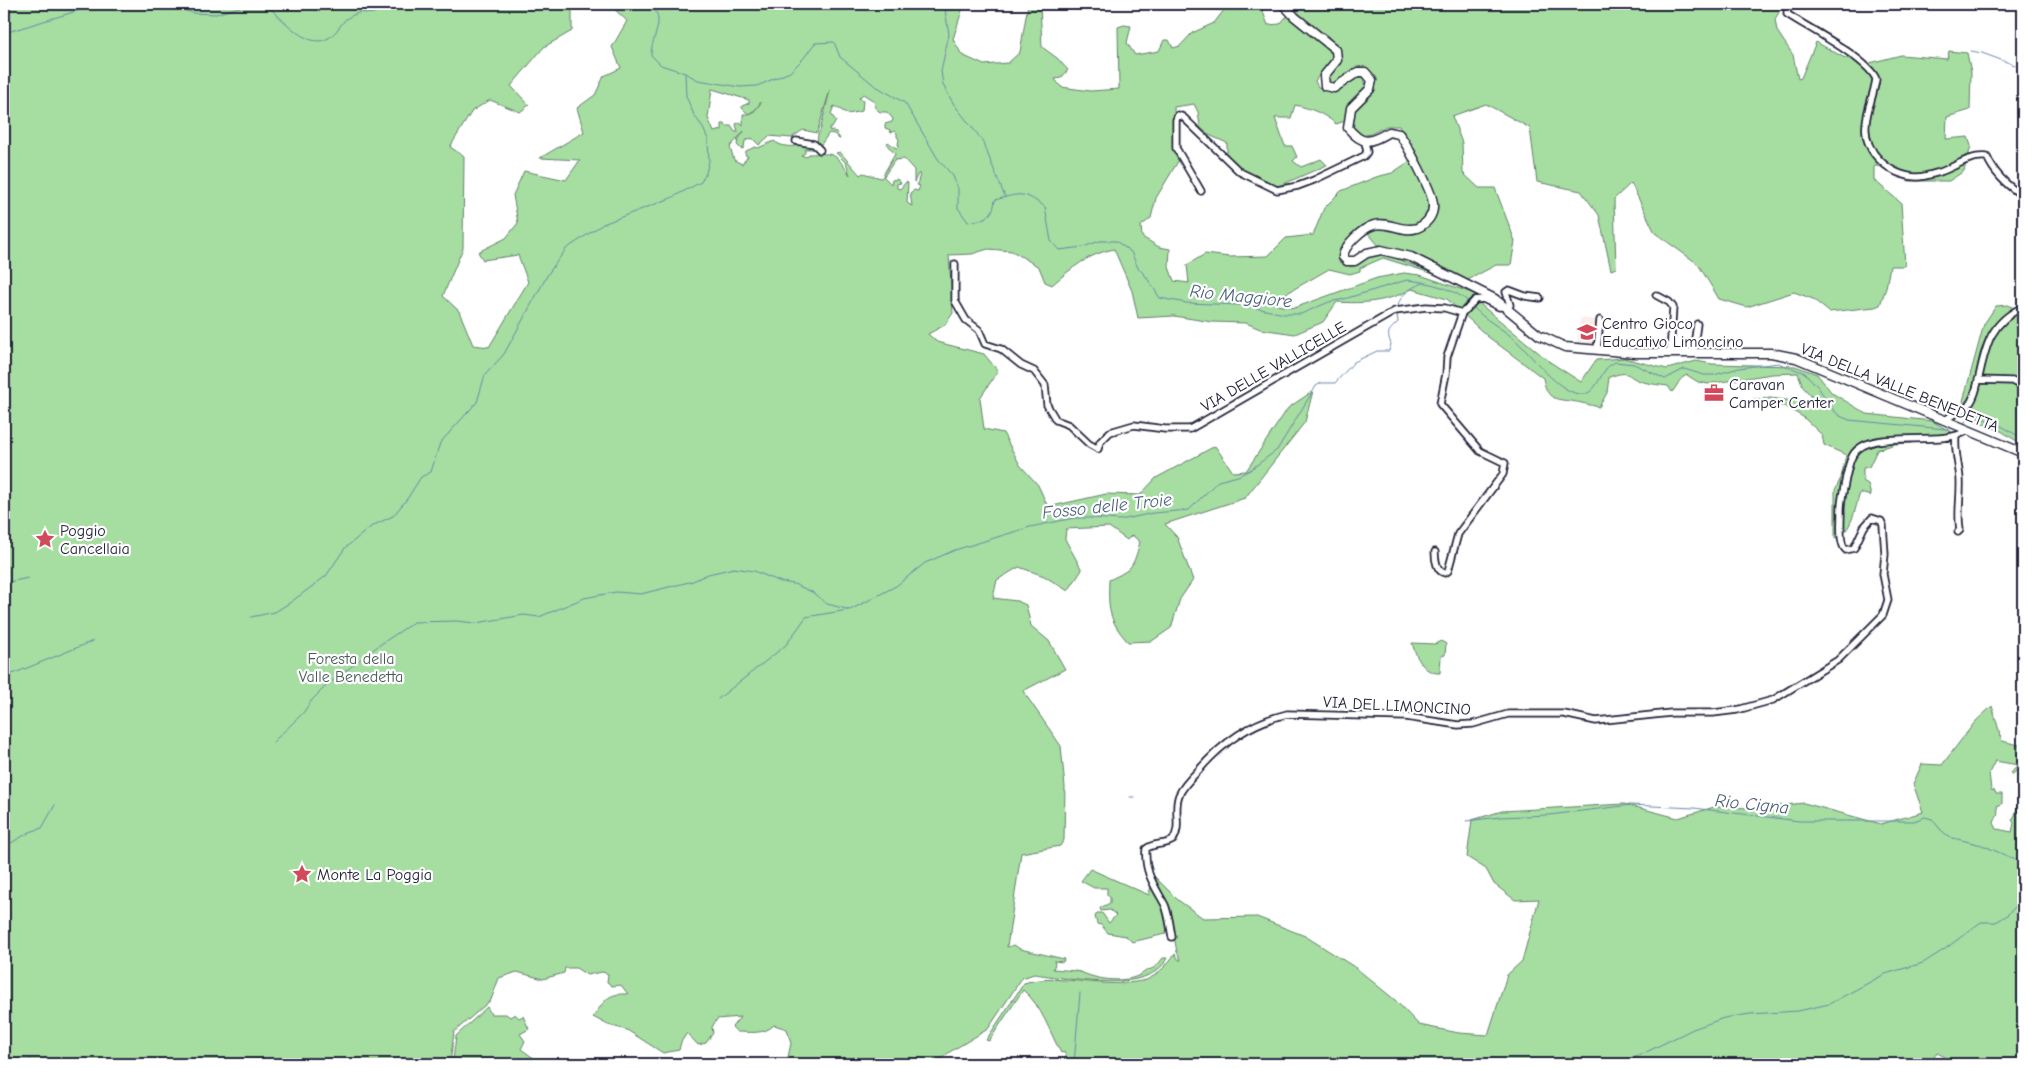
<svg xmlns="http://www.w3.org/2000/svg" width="2027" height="1068" viewBox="0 0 2027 1068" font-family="'Comic Neue',sans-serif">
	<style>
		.built { fill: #feece8 }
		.green { fill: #a6dda0; stroke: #64806e; fill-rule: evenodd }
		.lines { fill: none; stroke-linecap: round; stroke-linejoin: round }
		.stream { stroke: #6789ab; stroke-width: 1 }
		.street-casing { stroke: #22223b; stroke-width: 9 }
		.secondary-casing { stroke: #22223b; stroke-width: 11 }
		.street { stroke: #fff; stroke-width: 5.5 }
		.secondary { stroke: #fff; stroke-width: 8 }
		.street-bridge-casing { stroke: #22223b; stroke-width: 9; stroke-linecap: butt }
		.street-bridge { stroke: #fff; stroke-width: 5.5 }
		.labels { text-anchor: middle; stroke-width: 4.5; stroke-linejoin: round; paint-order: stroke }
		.poi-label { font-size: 16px; fill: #22223b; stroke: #fff; text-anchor: start }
		.street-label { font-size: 16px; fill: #22223b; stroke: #fff }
		.park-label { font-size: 16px; fill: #4a5a59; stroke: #fff }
		.water-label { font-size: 18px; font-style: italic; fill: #4a5e7c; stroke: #fff }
	</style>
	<rect width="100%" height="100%" fill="#fff"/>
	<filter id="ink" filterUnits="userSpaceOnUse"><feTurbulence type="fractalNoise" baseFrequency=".02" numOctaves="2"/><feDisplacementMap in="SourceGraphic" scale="10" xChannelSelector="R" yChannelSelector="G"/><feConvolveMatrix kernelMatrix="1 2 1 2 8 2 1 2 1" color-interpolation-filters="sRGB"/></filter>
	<g filter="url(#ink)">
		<path class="built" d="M1580,318L1597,320L1594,347L1577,345Z"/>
		<path class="green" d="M4,4H581L572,6V31L544,47L511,86L529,105L520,112L490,100L472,111L450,147L464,156L463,248L443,296L459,311L473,345L489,347L528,282L518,255L483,260L478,252L506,238L518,223L513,195L524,171L566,180L580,160L540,158L584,132L577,108L595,95L604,76L621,68L612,47L627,21L609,4H964L953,39L962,55L984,65L1008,63L1020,52L1028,4H1040L1042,47L1057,58L1068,70L1061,78L1055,79L1061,87L1091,91L1119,89L1118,27L1124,25L1131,26L1127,43L1135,55L1159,51L1164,40H1169L1173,48L1180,46L1192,33L1214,23L1224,10H1215L1216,4H1260L1268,25L1280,24L1286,17C1302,27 1323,37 1332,55C1329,66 1321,71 1315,81L1318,87L1330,91L1344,85L1353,77H1363L1366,85L1363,93L1348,106L1345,121L1336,124C1323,113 1312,109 1295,105L1291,118H1275L1285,146H1292L1297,157L1293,161L1301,167L1321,159L1327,165L1272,189L1236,169L1227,155V143L1209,135L1200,127L1198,112L1194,104L1174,107L1175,145L1180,158L1156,198L1151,218L1141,226L1142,237L1159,247L1170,249L1169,267L1174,281L1189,283L1187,265L1205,254L1230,257L1268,256L1286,238L1313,235L1324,208L1341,191L1376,177L1392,173L1410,161C1416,173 1426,187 1428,199C1429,204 1428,210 1426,214C1416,235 1387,220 1369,223C1362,224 1355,231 1350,236C1342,244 1337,250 1339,262L1352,267L1373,254H1384L1447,278L1383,258L1360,268V271L1350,274L1329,269L1289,292L1274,299L1277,305L1294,308L1377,278L1404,273L1420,275L1481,296V305L1550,362L1581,382L1596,360L1624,358L1667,369L1696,361L1712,364L1795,366L1817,374L1832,393L1867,414L1932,421L1955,434L1922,437L1911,443L1895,444L1877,450L1869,467L1863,468V481L1868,484L1871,496L1860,493C1855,508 1852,533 1835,538V490L1841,478L1846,455L1824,445L1822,435L1803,417L1784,406H1778L1753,399L1770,398L1802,402L1803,405L1808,406L1807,402L1811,396L1803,387L1798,373L1772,374L1708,384L1698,382L1687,375C1678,379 1678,386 1672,392L1668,386C1660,385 1651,384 1643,382C1625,377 1633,369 1609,377L1607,393L1599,407C1589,405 1580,402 1570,401C1552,399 1547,398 1543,378L1487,336L1447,299L1412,289C1387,302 1364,304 1337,302L1323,322L1295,334L1260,329L1246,323L1212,322L1174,316L1138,318L1132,291L1114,249C1088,254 1072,268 1052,285L1045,282L1039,267L1012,251L988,249L972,254L949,255L953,313L945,325L928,334L937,342L984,354L998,371L980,398L984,429L1003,433L1020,465L1038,485L1048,507L1106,494L1140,495L1156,478L1215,446L1233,472L1246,471L1288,408L1313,391L1305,422L1245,498L1165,524L1177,537L1193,580L1180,599L1171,628L1152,641L1128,642C1108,620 1108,608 1109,580C1133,569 1133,567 1140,542L1132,535L1127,540L1109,527L1066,529L1065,539L1082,570L1068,591L1044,576L1019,567L997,580L993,598L1017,601L1026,605L1031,626L1049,641L1065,669L1023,691L1061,746L1065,787L1064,840L1060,846L1021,853L1007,947L1014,945L1020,949L1064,959L1063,962L1054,961L1055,964L1053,969C1062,970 1072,970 1080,972C1084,973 1087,975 1091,976C1108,981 1133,983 1147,970C1155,969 1158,964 1163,958H1167C1150,996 1066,978 1034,974L1022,978L988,1029L948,1053L936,1064H782L787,1062L791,1043L787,1029L774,1025C764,1035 750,1032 737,1032L732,1027L740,1017L717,1019L712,1027L713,1033L706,1043L698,1045L687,1033L681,1042L679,1050L663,1053L627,1030L608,1025L593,1017C605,1001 606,993 628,994L621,985L612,986L607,982L608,974L602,972L587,975L576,968H565L564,973L543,979L517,972L499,978L491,1000L454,1032L450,1064H4ZM712,89L749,100V103L742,106V108L748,114L755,110L761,102C756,110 753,115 743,114V125L740,122L736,124L738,132H735L731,126H726L725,124H722V130L714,132L708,118ZM830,90L820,131L818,134L817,145L820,146L829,133L834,134L839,139H840L836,132L829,130V128H832L836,121L831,114L834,106L848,114L862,111L863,101L859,98L863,94L874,101L875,108L880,112H887L893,119L892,122L885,124V128L890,130L891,133L895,131L897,133V137L899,139L898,145L900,146L896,148L888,142L887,145L895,154L883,175L884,176L895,160L904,159L914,170V182L918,174H920L917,185L920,186L918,191L914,190L910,193L912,206L907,203L908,183L906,182L900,189L897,188V184L901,183L897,179L892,180L891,184L883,176L881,178L863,173L860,175L840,152L836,153L846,163L850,175C835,153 836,153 809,154L806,157L801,155L805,153V149H815L814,145L805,146L801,144C793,148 781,147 774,141L758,148L755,147L746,151L745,155L748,156L742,164L734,160L730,147L744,131L738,140L737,145L741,149L744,148L745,141L752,138L759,145L769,136L791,138L803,130L817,133Z
			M1286,4H1771L1782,7L1775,19L1777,31L1793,55L1798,79L1801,78L1816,42L1843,57L1866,64L1901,55L1947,59L1949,51L1967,53L1971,72L1970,110L1947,117L1946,139L1968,137L1971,146L1964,171L1949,181H1909L1885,167L1874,166V180L1901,203L1905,266H1890L1886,288L1880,305L1875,307L1829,312L1813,299L1794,292L1747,307L1719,299L1698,264L1655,233L1631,183L1614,199L1616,268L1611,270L1599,215L1581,191L1537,182L1530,128L1486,104L1452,116L1462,143L1463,173L1479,188H1495L1515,241L1511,265H1496L1466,281L1407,254L1379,246L1368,233L1369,229H1383L1407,234L1419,232L1433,221L1438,210L1435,194L1399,126H1386L1371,134L1361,136L1353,131L1350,125L1355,105L1370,92L1367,70L1357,67L1335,83L1327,82L1326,75L1338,50L1328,36L1304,21Z
			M2007,305L2017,309H2023V445L2001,431L1974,420L1963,401L1984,324L1996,306Z
			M1441,641L1446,644L1445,655L1441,656L1440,673C1423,674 1416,656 1412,643L1435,644Z
			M1992,706L2002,741L2023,746V771H2016L2012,775L2011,773L2018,765L1995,761L1989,773L1991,790L1995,791L1996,794H2002V804L1997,806L1998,813L1994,823L1997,829L2012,832L2014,823L2012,820L2015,815L2023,783V1064H1944L1945,1057L1937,1053L1931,1062L1932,1064H1069L1064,1052L1061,1053C1049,1031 1042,1006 1023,990L989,1041L986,1040L1024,983C1056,973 1099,988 1135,982C1140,981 1146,981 1150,978C1160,973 1167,964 1175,954L1179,960H1181L1177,952L1171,921L1165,934L1132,942L1126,936L1108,933L1101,925L1097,924L1095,917L1097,913H1102L1109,923L1116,915L1110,910L1101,911L1100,908L1110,903V897L1107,895V888H1094L1081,881L1090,869L1149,895L1153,875L1178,900L1203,918L1257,917L1305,936L1356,968L1395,1000L1419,1025L1459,1033L1488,1035L1507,975L1522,961L1539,899L1515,900L1494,884L1486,869L1467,857L1472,820L1502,811L1624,804L1678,818L1714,807L1756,808L1804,803L1881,824L1923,812L1913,784L1922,764L1942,765L1975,722Z
			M487,1007L491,1014H506L510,1017L515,1014L519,1018L523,1016L529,1029L520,1034L525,1041L521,1049L542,1064H456L453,1060L456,1036Z"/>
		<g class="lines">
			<path class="stream" d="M165,4L193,13L216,14L250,4
				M265,4C281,16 308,53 330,37C337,32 340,25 346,19C350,16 356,14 361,12C373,16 378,12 387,4
				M648,4C669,17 651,36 651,55L661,65L685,73L698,80L740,87L757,86L790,72L803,59L815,43L834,42L840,57L874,85L905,103L938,159L953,176L958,189V208L968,222C985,219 993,218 995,200C1021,193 1023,191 1045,207L1051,241L1059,250L1083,247L1100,241H1116L1131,252L1138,268L1145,275L1160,298L1186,303L1242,305L1284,314H1301L1329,302L1344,299L1407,280C1428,282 1453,288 1469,302
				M944,4L949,34L941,71L943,85L953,103L982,140L1005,197
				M4,29L10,31
				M11,31L100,4
				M4,40L10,32
				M1971,51L1982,53L2023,68
				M1473,307C1485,320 1500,327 1513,338C1530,352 1560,397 1584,394C1595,393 1600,376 1606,369C1608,366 1612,364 1615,362L1634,364L1665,379L1684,369L1704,375H1714L1739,368L1778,363L1805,373L1818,387L1833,410L1840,416L1849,420L1945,429L1953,427
				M1398,308C1398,295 1413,286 1424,283
				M1962,424C1964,423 1966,421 1968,420C1986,413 2009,431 2023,439
				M4,583L28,578
				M251,617L275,612L291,602L326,576L345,548L372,526L393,516L407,499L421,477L431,472L440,443L477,402L485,375L504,354L548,274L566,249L603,224L671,198L701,182L706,173L709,161L708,139L702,126L694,115L686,96L685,74
				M4,674L10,675L93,641
				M718,699L786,645L806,617L848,610
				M273,742L303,713L312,700L326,686L378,646L414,622L456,621L476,623L524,615L539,617L584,598L616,592L641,594L693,581L708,574L734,568L754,571L781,582L794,584L812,592L827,604L850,610L896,586L925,563L955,550L1030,527L1074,518H1091L1121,520L1153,513L1189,510L1218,481L1238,476L1250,470L1277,450L1316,386L1321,383H1335L1354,362L1377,351H1389L1391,344C1386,331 1389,331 1398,322L1397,314
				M1130,797H1134
				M1466,821L1500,817L1549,815L1631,805L1694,808L1799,821H1914L1925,817L1932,819L1940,829L1949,837L1982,845L2023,863
				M4,847L30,832L42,828L55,805
				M27,1064L31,1058
				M1074,1064L1080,993
				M1622,1064L1693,1029L1724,1018L1750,1014L1798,1011L1829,1004L1885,974L1923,963L1945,949L1981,922H1996L2006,916L2023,899"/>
			<defs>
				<path id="street" d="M1788,4L1787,14C1808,28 1867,58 1876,79C1874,95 1867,108 1866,124C1863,152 1890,176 1917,177C1924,177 1933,174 1940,172C1956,167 1968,155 1987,157C1994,173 2009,187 2023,196
					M796,141L814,144L820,150
					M1201,191L1176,148V120L1178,115L1183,117L1240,172L1277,190L1298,186L1314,180L1364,156L1367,152L1365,142
					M955,264V301L966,320L979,330L985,344L1001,349L1021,365L1034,371L1045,385L1047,405L1056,420L1069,425L1089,444L1098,449L1100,442L1110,432L1134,425L1165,429H1190L1395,311L1426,307L1445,308L1462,313L1475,300L1483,299L1499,307H1505
					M1656,295L1669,302L1673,307L1670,353
					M1508,309L1510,305L1506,292L1509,290L1525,296L1540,298
					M1597,350L1600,320
					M1693,353L1697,324
					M1978,380L2012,381L2023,387
					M1946,420C1953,412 1963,413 1968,406C1975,398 1977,386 1979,377C1986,344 1991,322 2023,307
					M1956,436C1954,451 1959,465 1960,479C1961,497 1957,513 1960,530L1958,532
					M1435,552C1435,560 1437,572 1445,573L1448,571L1458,534L1503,474L1505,463L1480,451L1440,404L1446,374L1447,357L1462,313
					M1172,937C1170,926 1169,915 1165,905C1155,886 1144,873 1146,849C1154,842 1164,846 1173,840C1182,826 1173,810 1179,795C1183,786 1191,778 1198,771C1223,742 1250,723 1287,714L1406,717L1458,725L1473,724L1508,714H1564L1596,721L1671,713H1713L1737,710L1773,700L1838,660L1883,615L1888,600L1883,574L1885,554L1883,525L1881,521L1872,518L1864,527L1854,548L1846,550C1839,545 1841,524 1841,514C1840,500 1844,490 1846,477C1848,470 1849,461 1853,455C1870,426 1941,449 1968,430"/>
				<path id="secondary" d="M1283,4L1295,17L1336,50L1337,60L1324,76L1325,86L1334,88L1358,72H1365L1372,80L1370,89L1351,108L1348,128C1364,147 1370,142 1389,132L1399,134C1407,144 1433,193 1433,204C1434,215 1427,224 1417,228C1403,233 1388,221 1374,225C1363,228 1344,245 1343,257L1347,261H1355L1367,253L1381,250L1411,257L1495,299L1539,335L1565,347L1635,353H1771L1796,358L2023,453"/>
			</defs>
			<use href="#street" class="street-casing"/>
			<use href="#secondary" class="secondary-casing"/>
			<use href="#street" class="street"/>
			<use href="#secondary" class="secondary"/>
			<defs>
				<path id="street-bridge" d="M1466,310L1475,300"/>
			</defs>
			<use href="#street-bridge" class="street-bridge-casing"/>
			<use href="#street-bridge" class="street-bridge"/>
		</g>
	</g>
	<defs>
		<symbol id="school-bare" viewBox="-9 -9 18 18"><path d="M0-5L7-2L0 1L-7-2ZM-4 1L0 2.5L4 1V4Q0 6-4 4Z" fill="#d1495b" stroke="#fff" stroke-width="2.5" paint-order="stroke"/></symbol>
		<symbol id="office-bare" viewBox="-9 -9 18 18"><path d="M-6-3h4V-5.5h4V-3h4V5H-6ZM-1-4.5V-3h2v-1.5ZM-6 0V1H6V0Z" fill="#d1495b" stroke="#fff" stroke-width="2.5" paint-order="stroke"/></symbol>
		<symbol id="sight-bare" viewBox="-9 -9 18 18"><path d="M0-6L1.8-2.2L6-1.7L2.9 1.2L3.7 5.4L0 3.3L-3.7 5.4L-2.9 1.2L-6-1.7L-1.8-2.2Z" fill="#d1495b" stroke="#fff" stroke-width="2.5" paint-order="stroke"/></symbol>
	</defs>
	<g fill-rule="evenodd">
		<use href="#school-bare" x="1573" y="318" width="28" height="28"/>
		<use href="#office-bare" x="1700" y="379" width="28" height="28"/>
		<use href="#sight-bare" x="31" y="525" width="28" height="28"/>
		<use href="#sight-bare" x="288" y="860" width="28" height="28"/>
	</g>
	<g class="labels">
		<g class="poi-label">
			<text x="1602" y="329">Centro Gioco<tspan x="1602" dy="18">Educativo Limoncino</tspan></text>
			<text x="1729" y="390">Caravan<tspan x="1729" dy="18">Camper Center</tspan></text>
			<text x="60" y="536">Poggio<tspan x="60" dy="18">Cancellaia</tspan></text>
			<text x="317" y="880">Monte La Poggia</text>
		</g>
		<g class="street-label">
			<text transform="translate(1273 366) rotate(-30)" y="6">VIA DELLE VALLICELLE</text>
			<text transform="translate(1900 387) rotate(22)" y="6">VIA DELLA VALLE BENEDETTA</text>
			<text transform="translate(1397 705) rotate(3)" y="6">VIA DEL LIMONCINO</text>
		</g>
		<g class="park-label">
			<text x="351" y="664">Foresta della<tspan x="351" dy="18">Valle Benedetta</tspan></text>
		</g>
		<g class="water-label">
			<text transform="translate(1241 296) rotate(6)" y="6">Rio Maggiore</text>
			<text transform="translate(1107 506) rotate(-6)" y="6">Fosso delle Troie</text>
			<text transform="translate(1752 804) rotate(6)" y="6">Rio Cigna</text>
		</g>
	</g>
	<rect width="2027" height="1068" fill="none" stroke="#fff" stroke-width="20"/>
	<rect x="10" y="10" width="2007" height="1048" fill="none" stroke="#22223b" stroke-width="2" filter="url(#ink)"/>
</svg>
